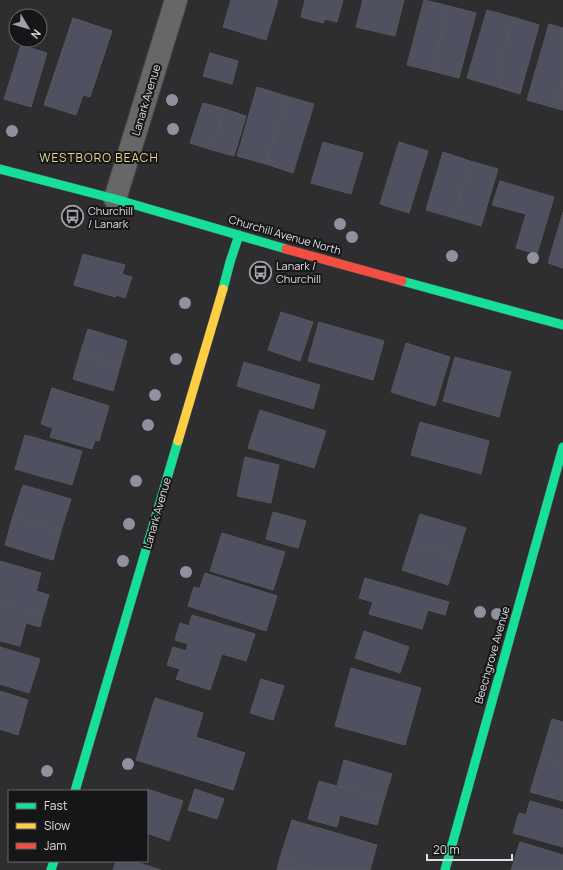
<svg xmlns="http://www.w3.org/2000/svg" width="563" height="870" viewBox="0 0 563 870" font-family="Manrope,sans-serif">
	<style>
		.building { fill: #4f5060; stroke: #57575a }
		.lines { fill: none; stroke-linecap: round; stroke-linejoin: round }
		.street-casing { stroke: #4b4b4c; stroke-width: 24 }
		.fast-casing { stroke: #4b4b4c; stroke-width: 10 }
		.slow-casing { stroke: #4b4b4c; stroke-width: 10 }
		.jam-casing { stroke: #4b4b4c; stroke-width: 10 }
		.street { stroke: #676768; stroke-width: 22 }
		.fast { stroke: #16e098; stroke-width: 9 }
		.slow { stroke: #ffcf43; stroke-width: 9 }
		.jam { stroke: #f24e42; stroke-width: 9 }
		.tree { fill: #8f919f }
		.labels { text-anchor: middle; stroke-width: 4; stroke-linejoin: round; paint-order: stroke }
		.street-label { font-size: 11px; fill: #dedfe2; stroke: #161618 }
		.poi-label { font-size: 11px; fill: #dedfe2; stroke: #161618; text-anchor: start }
		.neighbourhood-label { font-size: 12px; letter-spacing: 1px; fill: #e6d789; stroke: #161618 }
	</style>
	<rect width="100%" height="100%" fill="#2e2e31"/>
	<path class="building" d="M231,0H278L266,40L223,27Z
		M305,0H343L337,22L325,19L323,23L301,17Z
		M363,0H404L395,36L356,27Z
		M424,0L449,6L432,71L407,65Z
		M449,6L476,13L459,78L432,71Z
		M487,10L513,17L494,86L467,78Z
		M513,17L539,25L520,94L494,86Z
		M73,18L112,31L90,97L83,95L76,115L44,105Z
		M549,24L563,28V80L555,108L527,100Z
		M21,45L47,53L31,107L4,99Z
		M210,53L238,61L232,84L203,76Z
		M563,80V110L555,108Z
		M257,87L286,96L266,164L237,156Z
		M286,96L314,104L293,173L266,164Z
		M203,103L225,109L212,150L190,143Z
		M225,109L246,116L234,156L212,150Z
		M323,142L363,153L351,194L311,183Z
		M399,142L428,151L409,213L380,204Z
		M443,152L470,161L454,218L426,210Z
		M470,161L498,169L481,226L454,218Z
		M500,181L554,197L537,254L516,248L526,214L492,205Z
		M563,212V268L548,263Z
		M83,254L125,265L122,274L132,277L125,298L116,295L115,297L74,285Z
		M281,312L313,322L300,361L268,350Z
		M319,322L384,341L373,380L308,361Z
		M88,329L127,341L120,366L80,354Z
		M406,343L450,357L435,406L391,392Z
		M80,354L120,366L113,391L73,379Z
		M455,357L511,372L499,417L443,401Z
		M244,362L320,385L313,409L237,386Z
		M52,388L109,406L99,441L95,440L92,449L50,437L53,428L41,424Z
		M260,410L326,431L314,468L248,448Z
		M420,422L489,441L481,474L411,455Z
		M25,435L82,451L72,485L15,469Z
		M245,457L279,465L271,503L237,496Z
		M23,485L71,499L61,531L13,516Z
		M273,512L306,521L298,548L266,539Z
		M420,514L466,528L457,556L411,542Z
		M13,516L61,531L53,560L5,545Z
		M222,533L285,552L273,590L210,571Z
		M411,542L457,556L448,585L402,570Z
		M0,561L41,573L36,591L49,595L43,615L0,602Z
		M205,573L277,596L266,631L188,606L194,587L200,588Z
		M365,578L449,602L445,615L428,610L422,629L369,614L373,602L359,598Z
		M0,602L43,615L40,627L26,623L20,646L0,641Z
		M192,615L255,634L246,661L222,654L210,690L176,679L180,669L167,665L173,647L186,651L188,644L175,640L180,623L189,626Z
		M364,631L409,647L400,673L355,658Z
		M0,647L40,659L29,693L0,684Z
		M351,668L421,688L405,745L335,726Z
		M261,679L284,686L273,720L250,713Z
		M0,691L28,700L18,735L0,729Z
		M155,698L203,713L196,737L245,753L233,790L136,760Z
		M552,719L563,722V763L541,756Z
		M541,756L563,763V801L530,792Z
		M344,760L392,774L384,800L337,786Z
		M319,781L384,800L377,825L340,815L337,827L308,819Z
		M147,789L183,801L169,841L147,833V791H146Z
		M195,789L224,799L217,819L188,810Z
		M530,801L563,810V847L513,833L519,813L526,815Z
		M292,820L377,845L370,870H318L280,858Z
		M520,842L563,855V870H511Z
		M280,858L318,870H277Z
		M116,861H133L161,870H113Z"/>
	<g class="lines">
		<defs>
			<path id="street" d="M115,199L176,0"/>
			<path id="fast" d="M0,169L115,199L286,249
				M402,281L563,325
				M223,289L230,262L239,235
				M75,791L178,441
				M51,870L54,861
				M445,870L563,447"/>
			<path id="slow" d="M178,441L223,289"/>
			<path id="jam" d="M286,249L402,281"/>
		</defs>
		<use href="#street" class="street-casing"/>
		<use href="#fast" class="fast-casing"/>
		<use href="#slow" class="slow-casing"/>
		<use href="#jam" class="jam-casing"/>
		<use href="#street" class="street"/>
		<use href="#fast" class="fast"/>
		<use href="#slow" class="slow"/>
		<use href="#jam" class="jam"/>
	</g>
	<g class="tree">
		<circle cx="172" cy="100" r="6"/>
		<circle cx="173" cy="129" r="6"/>
		<circle cx="12" cy="131" r="6"/>
		<circle cx="340" cy="224" r="6"/>
		<circle cx="352" cy="237" r="6"/>
		<circle cx="452" cy="256" r="6"/>
		<circle cx="533" cy="258" r="6"/>
		<circle cx="185" cy="303" r="6"/>
		<circle cx="176" cy="359" r="6"/>
		<circle cx="155" cy="395" r="6"/>
		<circle cx="148" cy="425" r="6"/>
		<circle cx="136" cy="481" r="6"/>
		<circle cx="129" cy="524" r="6"/>
		<circle cx="123" cy="561" r="6"/>
		<circle cx="186" cy="572" r="6"/>
		<circle cx="480" cy="612" r="6"/>
		<circle cx="497" cy="614" r="6"/>
		<circle cx="128" cy="764" r="6"/>
		<circle cx="47" cy="771" r="6"/>
	</g>
	<defs>
		<symbol id="bus-ring" viewBox="-11 -11 22 22"><circle r="9.5" fill="#161618" stroke="#a0a1a4" stroke-width="1.5"/><path d="M-5-6H5V4H4V6H2V4H-2V6H-4V4H-5ZM-3.5-4V0h7V-4ZM-3.5 1.2v1.5H-2V1.2ZM2 1.2v1.5H3.5V1.2Z" fill="#a0a1a4"/></symbol>
	</defs>
	<g fill-rule="evenodd">
		<use href="#bus-ring" x="60" y="204" width="25" height="25"/>
		<use href="#bus-ring" x="248" y="260" width="25" height="25"/>
	</g>
	<g class="labels">
		<g class="street-label">
			<text transform="translate(146 100) rotate(-73)" y="4">Lanark Avenue</text>
			<text transform="translate(285 235) rotate(16)" y="4">Churchill Avenue North</text>
			<text transform="translate(157 513) rotate(-74)" y="4">Lanark Avenue</text>
			<text transform="translate(492 655) rotate(-74)" y="4">Beechgrove Avenue</text>
		</g>
		<g class="poi-label">
			<text x="88" y="215">Churchill<tspan x="88" dy="13">/ Lanark</tspan></text>
			<text x="276" y="270">Lanark /<tspan x="276" dy="13">Churchill</tspan></text>
		</g>
		<g class="neighbourhood-label">
			<text x="99" y="162">WESTBORO BEACH</text>
		</g>
	</g>
	<rect x="8" y="790" width="140" height="72" fill="#161618" stroke="#666669"/>
	<rect x="16" y="803" width="20" height="6" fill="#16e098" stroke="#666669"/>
	<text x="44" y="810" font-size="12" fill="#dedfe2">Fast</text>
	<rect x="16" y="823" width="20" height="6" fill="#ffcf43" stroke="#666669"/>
	<text x="44" y="830" font-size="12" fill="#dedfe2">Slow</text>
	<rect x="16" y="843" width="20" height="6" fill="#f24e42" stroke="#666669"/>
	<text x="44" y="850" font-size="12" fill="#dedfe2">Jam</text>
	<g transform="translate(28 28) rotate(128)"><circle r="19" fill="#161618" stroke="#666669"/>
	<path d="M0-3L7 15L0 10L-7 15Z" fill="#a0a1a4"/>
	<text y="-6" font-size="11" font-weight="bold" text-anchor="middle" fill="#dedfe2">N</text>
	</g>
	<path d="M427 854v6h85v-6" fill="none" stroke="#dedfe2" stroke-width="2"/>
	<text x="433" y="854" font-size="12" fill="#dedfe2" stroke="#161618" stroke-width="3" paint-order="stroke">20 m</text>
</svg>
